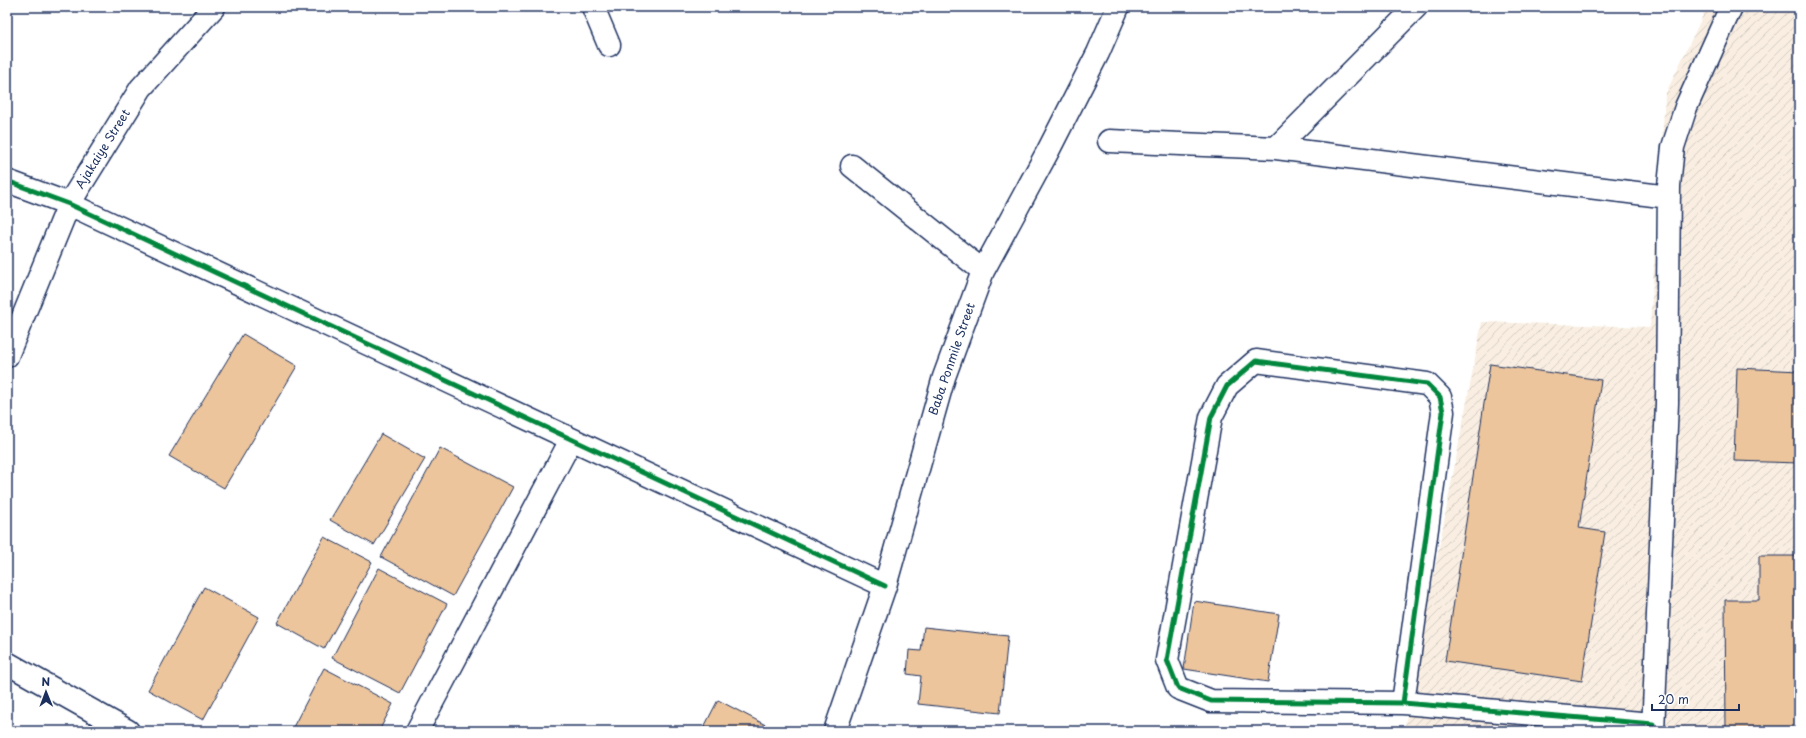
<svg xmlns="http://www.w3.org/2000/svg" width="1806" height="738" viewBox="0 0 1806 738" font-family="'Playpen Sans',sans-serif">
	<style>
		.industrial { fill: url(#industrial-furrows) }
		.building { fill: #ecc59c; stroke: #1b2f5e }
		.lines { fill: none; stroke-linecap: round; stroke-linejoin: round }
		.minor-casing { stroke: #1b2f5e; stroke-width: 25 }
		.minor { stroke: #fff; stroke-width: 22 }
		.cycleway-casing { stroke: #fff; stroke-width: 8 }
		.cycleway { stroke: #00873e; stroke-width: 5 }
		.labels { text-anchor: middle; stroke-width: 3; stroke-linejoin: round; paint-order: stroke }
		.street-label { font-size: 12px; fill: #1b2f5e; stroke: #fff }
	</style>
	<defs>
		<pattern id="industrial-furrows" width="10" height="10" patternUnits="userSpaceOnUse"><rect width="10" height="10" fill="#f9eee1"/><path d="M-1 1l2-2M0 10L10 0M9 11l2-2" fill="none" stroke="#d5ccc3"/></pattern>
	</defs>
	<rect width="100%" height="100%" fill="#fff"/>
	<filter id="ink" filterUnits="userSpaceOnUse"><feTurbulence type="fractalNoise" baseFrequency=".025" numOctaves="2"/><feDisplacementMap in="SourceGraphic" scale="8" xChannelSelector="R" yChannelSelector="G"/><feConvolveMatrix kernelMatrix="1 2 1 2 8 2 1 2 1" color-interpolation-filters="sRGB"/></filter>
	<g filter="url(#ink)">
		<path class="industrial" d="M1707,7H1799V731H1404L1482,322L1650,327L1665,95Z"/>
		<path class="building" d="M243,334L297,366L224,488L169,456Z
			M1490,364L1601,380L1579,528L1605,532L1582,681L1445,661Z
			M1737,368L1799,371V463L1734,461Z
			M381,434L425,459L374,545L330,520Z
			M440,448L513,487L453,596L381,557Z
			M324,537L372,562L324,649L277,623Z
			M1759,556H1799V731H1726L1725,600H1759Z
			M379,568L447,604L400,693L332,658Z
			M204,587L259,617L203,720L148,690Z
			M1194,601L1279,614L1268,682L1184,669Z
			M924,627L1008,636L1000,713L918,704L921,676L907,674L909,650L921,651Z
			M324,668L393,704L379,731H291Z
			M718,700L777,731H702Z"/>
		<g class="lines">
			<defs>
				<path id="minor" d="M593,7L609,45
					M1109,141L1276,148L1669,197
					M1276,148L1416,7
					M852,166L983,271
					M7,181L69,204L885,586
					M7,356L69,204L141,88L214,7
					M7,663L128,731
					M1403,703L1443,412L1440,397L1427,384L1256,361L1227,386L1211,417L1167,660L1178,688L1211,701L1403,703L1653,724
					M417,731L571,440
					M835,731L885,586L944,377L983,271L1048,151L1098,53L1118,7
					M1653,731L1667,403L1669,186L1673,147L1686,107L1731,7"/>
			</defs>
			<use href="#minor" class="minor-casing"/>
			<use href="#minor" class="minor"/>
			<defs>
				<path id="cycleway" d="M7,181L69,204L885,586
					M1403,703L1443,412L1440,397L1427,384L1256,361L1227,386L1211,417L1167,660L1178,688L1211,701L1403,703L1653,724"/>
			</defs>
			<use href="#cycleway" class="cycleway-casing"/>
			<use href="#cycleway" class="cycleway"/>
		</g>
	</g>
	<g class="labels">
		<g class="street-label">
			<text transform="translate(103 149) rotate(-58)" y="4">Ajakaiye Street</text>
			<text transform="translate(952 359) rotate(-71)" y="4">Baba Ponmile Street</text>
		</g>
	</g>
	<rect width="1806" height="738" fill="none" stroke="#fff" stroke-width="24"/>
	<rect x="12" y="12" width="1782" height="714" fill="none" stroke="#1b2f5e" stroke-width="1.5" filter="url(#ink)"/>
	<g transform="translate(46 692) rotate(359)" stroke="#ffffff" stroke-width="3" paint-order="stroke">
	<path d="M0-3L7 15L0 10L-7 15Z" fill="#1b2f5e"/>
	<text y="-6" font-size="11" font-weight="bold" text-anchor="middle" fill="#1b2f5e">N</text>
	</g>
	<path d="M1652 704v6h87v-6" fill="none" stroke="#1b2f5e" stroke-width="2"/>
	<text x="1658" y="704" font-size="12" fill="#1b2f5e" stroke="#ffffff" stroke-width="3" paint-order="stroke">20 m</text>
</svg>
